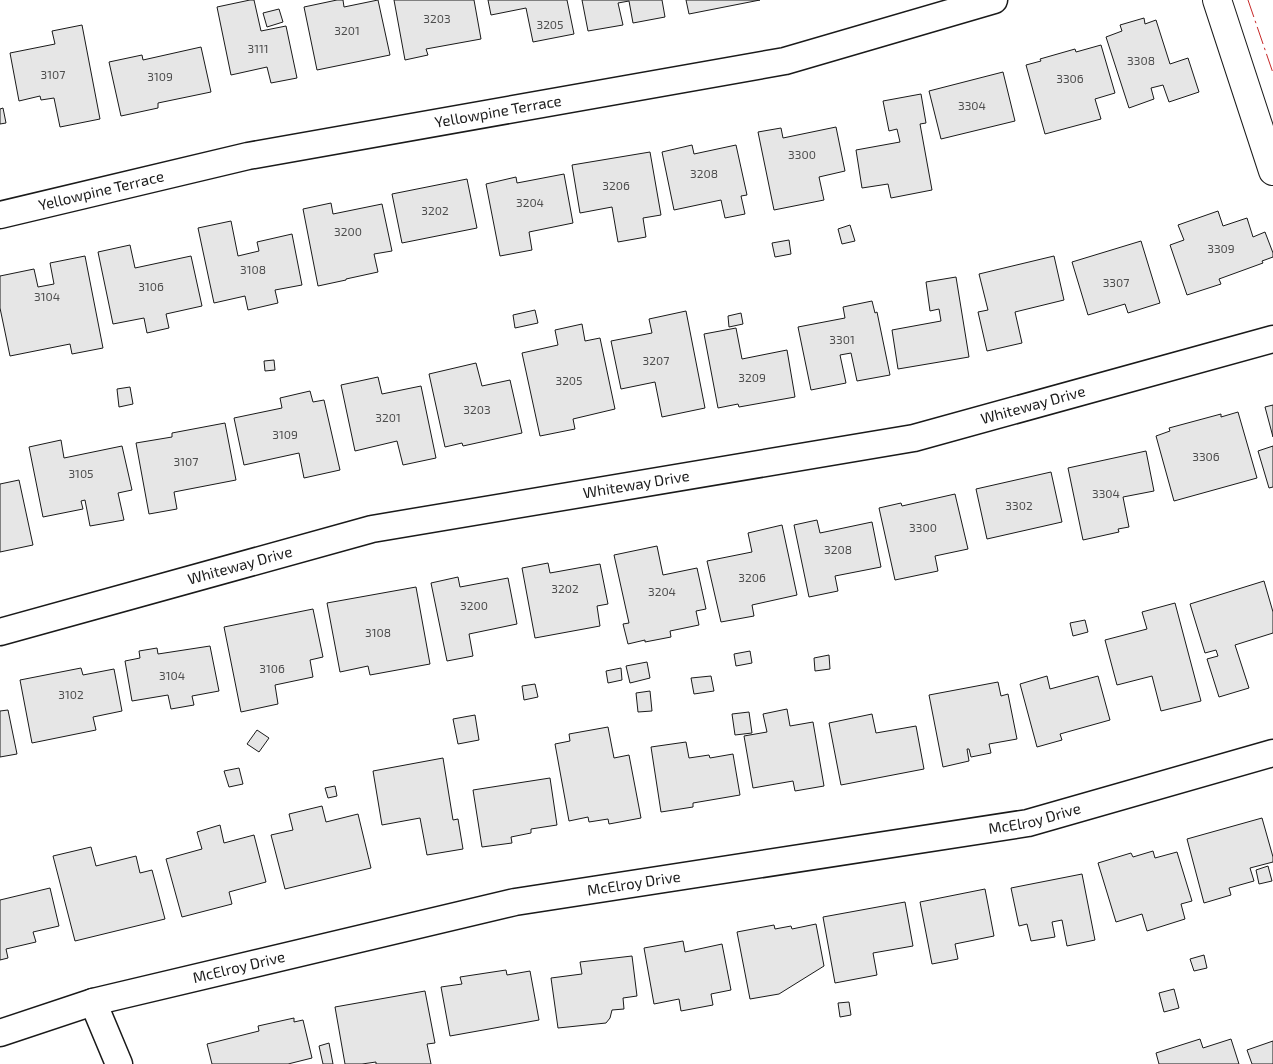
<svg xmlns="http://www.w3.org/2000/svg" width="1273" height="1064" viewBox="0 0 1273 1064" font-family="'Exo 2',sans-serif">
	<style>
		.building { fill: #e6e6e6; stroke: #1a1a1a }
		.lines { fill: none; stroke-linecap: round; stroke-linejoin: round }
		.street-casing { stroke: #1a1a1a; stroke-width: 29 }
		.secondary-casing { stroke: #1a1a1a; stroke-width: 30 }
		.street { stroke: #fff; stroke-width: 26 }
		.secondary { stroke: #fff; stroke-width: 28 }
		.power { stroke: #c62828; stroke-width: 1; stroke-dasharray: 18 4 2.5 4; stroke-linecap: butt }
		.labels { text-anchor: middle; stroke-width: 4; stroke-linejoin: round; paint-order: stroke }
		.number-label { font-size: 12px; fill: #4d4d4d }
		.street-label { font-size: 15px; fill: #1a1a1a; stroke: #fff }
	</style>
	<rect width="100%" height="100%" fill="#fff"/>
	<path class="building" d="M250,0H254L261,31L286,26L297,78L271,83L267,67L231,75L217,7Z
		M337,0H343L344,7L378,0L390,55L317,70L304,7Z
		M394,0H474L481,39L426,49L428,55L405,60Z
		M488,0H567L574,34L533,42L526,8L491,15Z
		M582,0H662L665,17L633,23L629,1L618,3L623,25L588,31Z
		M686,0H760L689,14Z
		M279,9L283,22L267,27L263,13Z
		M1144,18L1145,24L1156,20L1170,64L1188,58L1199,92L1169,102L1163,85L1151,88L1154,99L1129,108L1106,37L1122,31L1120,25Z
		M82,25L100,119L60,127L54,98L41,100L40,96L19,101L10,53L55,44L52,31Z
		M1101,45L1115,93L1095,99L1101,119L1045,134L1026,65L1041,61L1040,59L1075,49L1076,52Z
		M201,47L211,92L158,103V108L121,116L109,62L142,55L143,60Z
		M1003,72L1015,121L941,139L929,91Z
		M921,94L926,123L920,124L932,190L891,198L888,184L862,188L856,150L900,142L897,129L889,131L883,101Z
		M3,108L6,123L0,124V109Z
		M836,127L845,171L819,177L824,200L774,210L758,132L781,128L783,138Z
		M692,145L694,154L736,145L747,195L741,196L745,214L725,218L721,200L674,210L662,152Z
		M650,152L661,215L643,218L646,237L618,242L612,207L580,213L572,165Z
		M564,174L573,223L529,232L532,250L500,256L486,184L516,177L517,183Z
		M467,179L477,228L402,243L392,194Z
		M331,203L333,214L382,204L392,251L374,254L378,272L346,279V280L318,286L303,209Z
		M1218,211L1223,226L1247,218L1253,237L1265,232L1273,253V257L1262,261L1263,263L1219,279L1221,284L1187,295L1170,245L1184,240L1178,225Z
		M231,221L238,256L259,251L257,242L292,234L302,285L275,290L278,303L248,310L245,296L214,303L198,228Z
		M850,225L855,241L842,244L838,229Z
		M789,240L791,254L775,257L772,243Z
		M1141,241L1160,303L1128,313L1125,304L1088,315L1072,262Z
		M130,245L135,268L191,256L202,306L166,314L169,328L147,333L144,318L113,324L98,252Z
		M85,256L103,348L72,354L70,344L10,356L0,308V276L34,269L38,287L54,284L50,263Z
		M1054,256L1064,300L1015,312L1022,343L987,351L978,312L988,310L979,274Z
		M956,277L969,357L898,369L892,330L941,321L939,309L930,311L926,282Z
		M872,301L875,313L877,312L890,375L857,381L851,353L840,355L846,383L811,390L798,327L845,318L843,307Z
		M535,310L538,323L515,328L513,315Z
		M686,311L705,408L662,417L655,382L621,389L611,341L652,333L649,319Z
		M741,313L743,324L729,327L728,316Z
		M582,324L585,341L600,338L615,409L573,419L575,429L540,436L522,353L558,345L555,330Z
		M736,328L742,359L787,350L795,397L739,407L738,404L718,408L704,334Z
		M274,360L275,370L265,371L264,361Z
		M476,363L482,386L510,380L522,433L463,446L462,443L445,447L429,374Z
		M378,377L382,394L421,386L436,458L403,465L397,441L355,451L341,385Z
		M130,387L133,404L119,407L117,389Z
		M310,391L313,402L324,400L340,470L304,478L299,453L244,465L234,418L282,408L280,398Z
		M1273,405V437L1265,407Z
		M1238,412L1257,478L1174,501L1156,436L1170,431L1169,428L1221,414V417Z
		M225,423L236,480L174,492L177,509L149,514L136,443L172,437V433Z
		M61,440L64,458L122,446L132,490L118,493L124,520L90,526L85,500L81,501L83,509L43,517L29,447Z
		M1273,446V487L1269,488L1258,451Z
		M1146,451L1154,491L1123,497L1129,527L1118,529L1119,532L1083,540L1068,468Z
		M1051,472L1062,522L987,539L976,489Z
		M19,480L33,545L0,552V484Z
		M955,494L968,549L935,556L938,571L895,580L879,508L901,503L902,506Z
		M817,520L820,533L872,522L881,567L835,576L838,591L809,597L794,525Z
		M782,525L797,595L752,605L754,616L721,622L707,561L752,552L748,533Z
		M657,546L663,575L697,568L706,609L696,611L699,625L670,631L671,637L645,642V640L628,644L623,624L629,623L614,555Z
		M548,563L550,573L600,564L608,604L597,606L600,626L535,638L522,568Z
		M458,577L460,587L508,578L517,624L469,634L473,656L447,661L431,583Z
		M1264,581L1273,612V633L1235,645L1249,688L1219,697L1207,659L1218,656L1216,650L1205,653L1190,604Z
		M416,587L430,664L370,675L368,666L340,672L327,603Z
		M1175,603L1201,701L1161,711L1152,676L1117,685L1105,640L1147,629L1142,612Z
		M313,609L323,657L310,660L313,677L275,685L278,704L241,712L224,627Z
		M1085,620L1088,632L1073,636L1070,623Z
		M210,646L219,691L192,696L194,705L171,709L168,695L132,701L125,661L140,658L139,651L157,648L158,654Z
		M750,651L752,663L736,666L734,654Z
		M829,655L830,669L815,671L814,658Z
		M647,662L650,678L630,683L626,666Z
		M81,668L83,675L114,669L122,711L93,717L96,730L32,743L20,680Z
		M621,668L622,680L608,683L606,671Z
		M711,676L714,691L694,694L691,678Z
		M1047,676L1050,689L1098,676L1110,720L1060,734L1062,740L1037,747L1020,684Z
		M998,682L1001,696L1008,694L1017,739L989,744L991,753L971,757L969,749H967L969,761L943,767L929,695Z
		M535,684L538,697L524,700L522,686Z
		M650,691L652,711L638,712L636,693Z
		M787,709L790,726L813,722L824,786L795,791L793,781L753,788L744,736L767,732L763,714Z
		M8,710L17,754L0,757V711Z
		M749,712L752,733L735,735L732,714Z
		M872,714L876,733L916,726L924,769L841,785L829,723Z
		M475,715L479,740L458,744L453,719Z
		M608,727L614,758L629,755L641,818L609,824L608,819L589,822L588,817L569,821L555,744L570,741L569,734Z
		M257,730L269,738L259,752L247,744Z
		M686,742L689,758L709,755L710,758L733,754L740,795L693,803V807L661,812L651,747Z
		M443,758L453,820L458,819L463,849L427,855L420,818L382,825L373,771Z
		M239,768L243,784L229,787L224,771Z
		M550,778L557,825L531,829V833L511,837L512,843L482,847L473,790Z
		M335,786L337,796L328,798L325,788Z
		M322,806L326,822L358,814L371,868L285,889L271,835L293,830L289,814Z
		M1262,818L1273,857V862L1250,868L1254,881L1229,888L1231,895L1204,903L1187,839Z
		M220,825L224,843L254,835L266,882L229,892L232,904L182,917L166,859L202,849L197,832Z
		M91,847L96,866L136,856L140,873L152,870L165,919L75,941L53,856Z
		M1153,851L1155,858L1177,852L1192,901L1181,904L1185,919L1147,931L1142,914L1116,922L1098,863L1131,853L1133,857Z
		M1268,866L1272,881L1259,884L1256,870Z
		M1082,874L1095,940L1067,946L1062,920L1052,922L1055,937L1031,941L1027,924L1019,926L1011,888Z
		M50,888L59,926L33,932L36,942L6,949L8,958L0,960V900Z
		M985,889L994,936L955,944L958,959L932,964L920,902Z
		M905,902L913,946L873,953L877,975L835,983L823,917Z
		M816,924L824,966L779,994L750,999L737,932L774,925L775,929L791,926L792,929Z
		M683,941L685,952L722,944L731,990L711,994L713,1005L681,1011L679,999L654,1004L644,948Z
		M1204,955L1207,968L1194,971L1190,959Z
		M632,956L637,996L623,998L624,1009L612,1010L610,1018L606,1023L558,1028L551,978L582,974L580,962Z
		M506,970L507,975L530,971L539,1020L450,1036L441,987L462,984L460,977Z
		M1174,989L1179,1008L1164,1012L1159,993Z
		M425,991L435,1043L427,1044L431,1064H376V1062L362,1064H345L335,1007Z
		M849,1002L851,1015L840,1017L838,1003Z
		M294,1018V1022L303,1020L312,1058L288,1064H212L207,1044L259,1031L258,1026Z
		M1200,1039L1203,1048L1231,1039L1239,1064H1159L1156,1053Z
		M1273,1041V1064H1252L1247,1050Z
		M329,1043L333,1064H323L319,1046Z"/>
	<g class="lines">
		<defs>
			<g id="street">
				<path id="s1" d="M0,215L248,156L785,61L994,0"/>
				<path id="s2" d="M0,632L372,529L914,438L1273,339"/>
				<path d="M93,1002L119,1064"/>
				<path id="s3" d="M0,1033L93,1002L515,902L1028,823L1273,753"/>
			</g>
			<path id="secondary" d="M1217,0L1273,171"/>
		</defs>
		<use href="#street" class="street-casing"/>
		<use href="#secondary" class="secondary-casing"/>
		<use href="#street" class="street"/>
		<use href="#secondary" class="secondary"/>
		<path class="power" d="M1248,0L1273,73"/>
	</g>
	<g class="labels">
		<g class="number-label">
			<text x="437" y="23">3203</text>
			<text x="550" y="29">3205</text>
			<text x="347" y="35">3201</text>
			<text x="258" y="53">3111</text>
			<text x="1141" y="65">3308</text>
			<text x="53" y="79">3107</text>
			<text x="160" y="81">3109</text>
			<text x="1070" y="83">3306</text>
			<text x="972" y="110">3304</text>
			<text x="802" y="159">3300</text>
			<text x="704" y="178">3208</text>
			<text x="616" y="190">3206</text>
			<text x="530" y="207">3204</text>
			<text x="435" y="215">3202</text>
			<text x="348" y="236">3200</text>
			<text x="1221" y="253">3309</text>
			<text x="253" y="274">3108</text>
			<text x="1116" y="287">3307</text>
			<text x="151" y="291">3106</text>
			<text x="47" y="301">3104</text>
			<text x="842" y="344">3301</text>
			<text x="656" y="365">3207</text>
			<text x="752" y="382">3209</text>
			<text x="569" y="385">3205</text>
			<text x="477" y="414">3203</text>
			<text x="388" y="422">3201</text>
			<text x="285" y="439">3109</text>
			<text x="1206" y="461">3306</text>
			<text x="186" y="466">3107</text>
			<text x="81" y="478">3105</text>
			<text x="1106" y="498">3304</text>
			<text x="1019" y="510">3302</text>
			<text x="923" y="532">3300</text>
			<text x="838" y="554">3208</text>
			<text x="752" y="582">3206</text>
			<text x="565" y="593">3202</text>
			<text x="662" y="596">3204</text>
			<text x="474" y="610">3200</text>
			<text x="378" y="637">3108</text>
			<text x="272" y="673">3106</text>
			<text x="172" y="680">3104</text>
			<text x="71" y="699">3102</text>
		</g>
		<g class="street-label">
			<text dy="5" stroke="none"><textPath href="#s1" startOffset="509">Yellowpine Terrace</textPath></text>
			<text dy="5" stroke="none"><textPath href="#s1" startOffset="104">Yellowpine Terrace</textPath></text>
			<text dy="5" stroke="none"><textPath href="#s2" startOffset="1059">Whiteway Drive</textPath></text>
			<text dy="5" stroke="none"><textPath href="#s2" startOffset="654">Whiteway Drive</textPath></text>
			<text dy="5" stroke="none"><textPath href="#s2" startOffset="249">Whiteway Drive</textPath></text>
			<text dy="5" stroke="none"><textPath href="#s3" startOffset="1058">McElroy Drive</textPath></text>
			<text dy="5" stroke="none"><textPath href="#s3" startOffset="652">McElroy Drive</textPath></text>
			<text dy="5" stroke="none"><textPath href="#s3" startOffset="248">McElroy Drive</textPath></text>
		</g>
	</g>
</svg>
